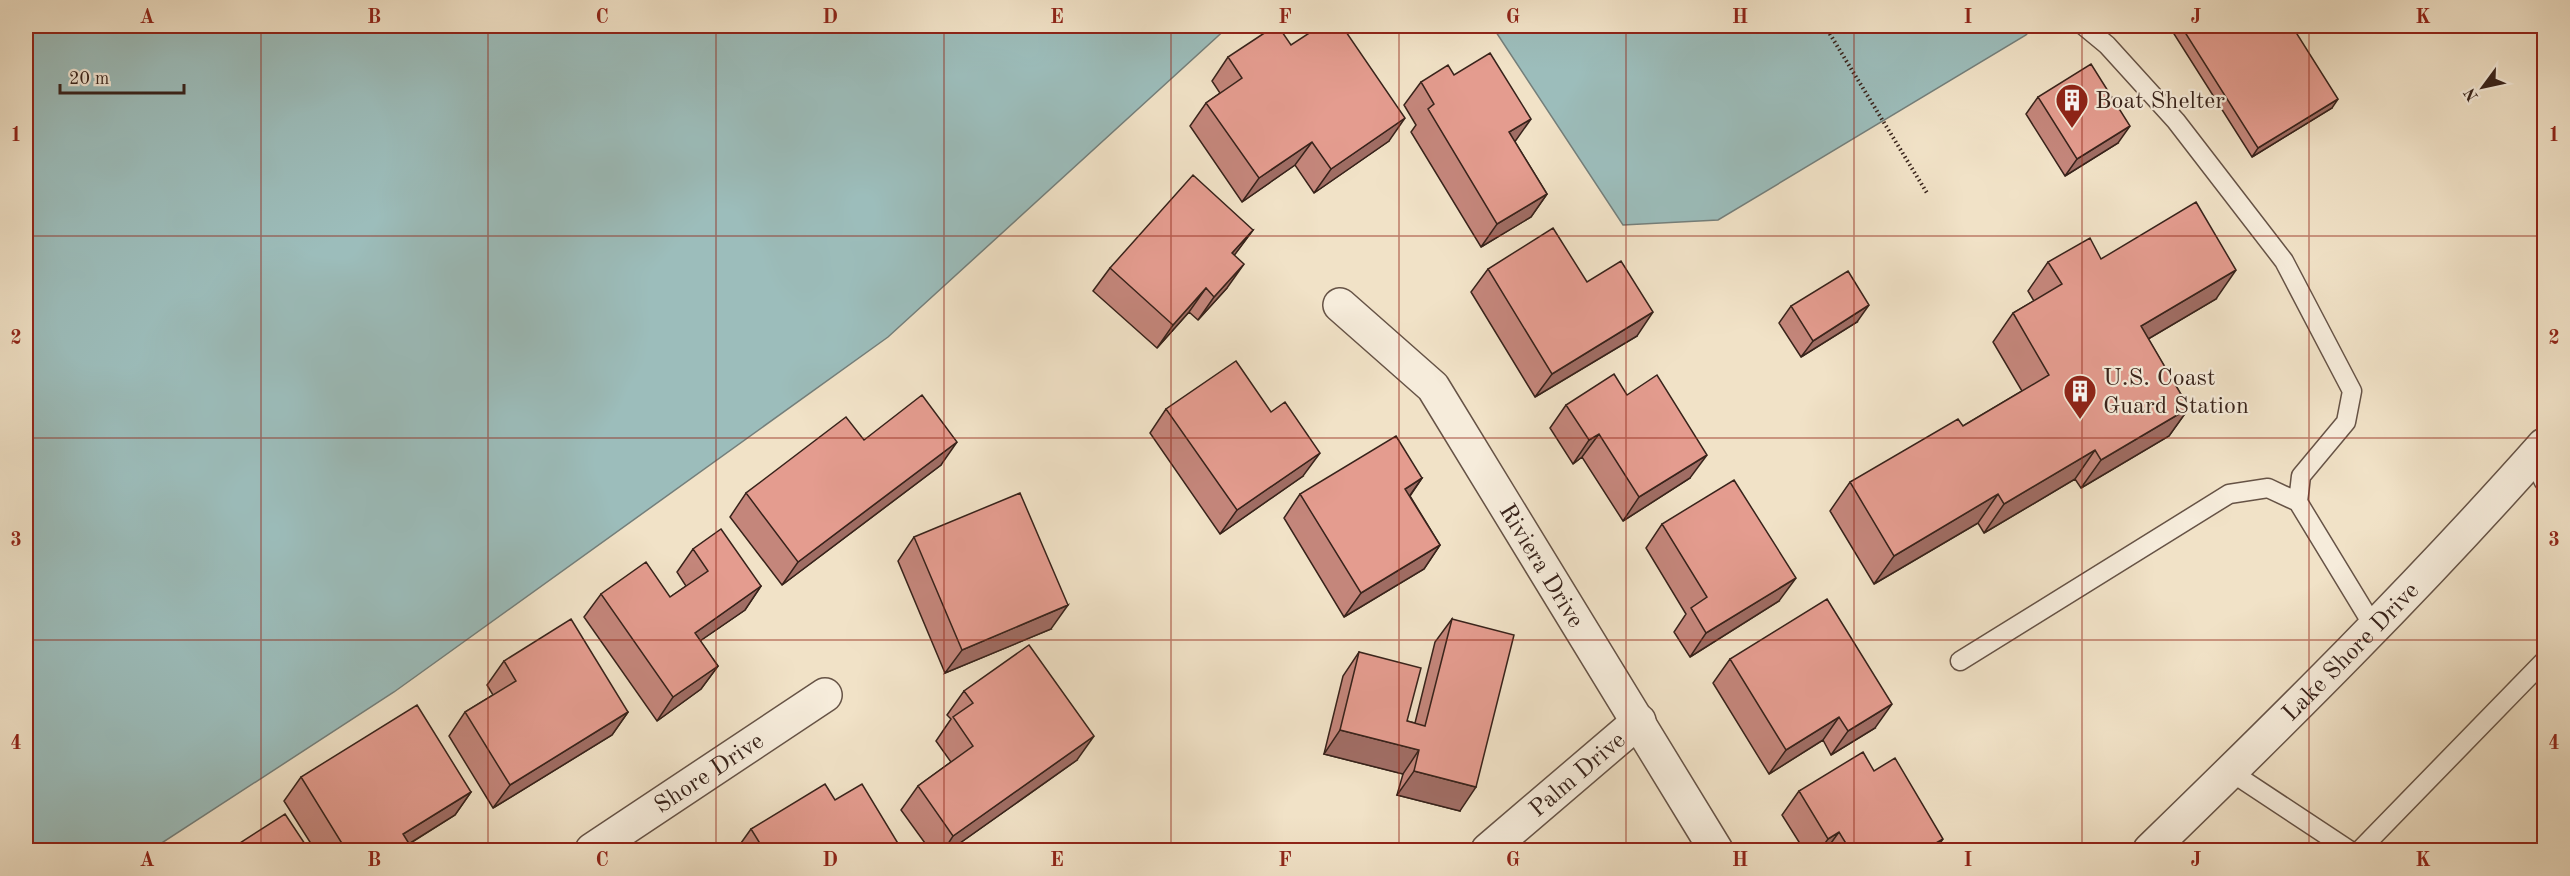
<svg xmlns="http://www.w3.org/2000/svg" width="2570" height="876" viewBox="0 0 2570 876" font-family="'Old Standard TT',serif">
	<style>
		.water { fill: #9cbdbb; stroke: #747f7b; stroke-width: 1.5 }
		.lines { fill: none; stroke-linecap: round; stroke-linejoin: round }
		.lane-casing { stroke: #665346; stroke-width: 21 }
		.street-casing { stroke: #665346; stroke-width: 36 }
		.path { stroke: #38231b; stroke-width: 4; stroke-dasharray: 1.5 3; stroke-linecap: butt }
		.lane { stroke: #f6ecdb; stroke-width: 18 }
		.street { stroke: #f6ecdb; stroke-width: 33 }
		.wall { fill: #c4867b; stroke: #38231b; stroke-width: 1.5 }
		.shaded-wall { fill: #a06d64; stroke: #38231b; stroke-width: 1.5 }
		.building { fill: #e49c8f; stroke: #38231b; stroke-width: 1.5 }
		.grid { fill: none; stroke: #8f2418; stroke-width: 1.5; stroke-opacity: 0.55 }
		.labels { text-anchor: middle; stroke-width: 4.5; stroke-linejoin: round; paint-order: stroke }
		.poi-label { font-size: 24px; fill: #38231b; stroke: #f6ecdb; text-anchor: start }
		.street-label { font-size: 24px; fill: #38231b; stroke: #f6ecdb }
		.neatline { fill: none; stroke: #8f2418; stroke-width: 2 }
		.grid-label { font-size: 20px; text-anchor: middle; font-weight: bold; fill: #8f2418 }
	</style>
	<rect width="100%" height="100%" fill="#f1e2c7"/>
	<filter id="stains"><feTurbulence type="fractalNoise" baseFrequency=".00333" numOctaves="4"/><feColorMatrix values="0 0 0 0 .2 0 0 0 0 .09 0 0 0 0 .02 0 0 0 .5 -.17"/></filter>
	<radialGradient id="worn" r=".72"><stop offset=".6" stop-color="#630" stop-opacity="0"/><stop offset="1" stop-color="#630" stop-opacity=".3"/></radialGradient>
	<path class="water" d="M26,26H1229L888,337L394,692L151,850H26Z
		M1492,26H2034L2026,35L1718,220L1623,225Z"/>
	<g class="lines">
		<defs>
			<path id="lane" d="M2084,26L2107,45L2176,121L2284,261L2352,391L2346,422L2301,476L2298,502L2374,627
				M2533,459L2544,482
				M1960,661L2229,494L2268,488L2298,502
				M2231,772L2349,850
				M2360,850L2544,661"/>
			<g id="street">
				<path id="s1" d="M1340,305L1433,387L1716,850"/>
				<path id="s2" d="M592,850L825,695"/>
				<path id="s3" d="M1488,850L1639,721"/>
				<path id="s4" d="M2150,850C2285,719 2419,586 2544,445"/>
			</g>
		</defs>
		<use href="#lane" class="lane-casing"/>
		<use href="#street" class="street-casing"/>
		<path class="path" d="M1691,26L1692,27L1695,26
			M1825,26L1927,193"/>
		<use href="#lane" class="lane"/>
		<use href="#street" class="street"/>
	</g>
	<path class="wall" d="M2169,26H2292L2332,108L2252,157Z
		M1291,45L1389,141L1314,193L1295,165L1242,202L1190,126L1206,103L1220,93L1212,81L1228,57Z
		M1454,75L1515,142L1547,194L1531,217L1481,247L1411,132L1416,125L1404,105L1421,82Z
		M2038,97L2118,143L2065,176L2026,114Z
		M1253,230L1234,255L1227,288L1198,320L1189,312L1157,348L1093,291L1110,268Z
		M2101,259L2216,299L2148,339L2189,408L2169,436L2081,488L2075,479L1984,533L1978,523L1874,584L1830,511L1850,482L1963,426L2022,391L1993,342L2013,313L2034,301L2028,291L2048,262Z
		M1488,269L1587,282L1637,336L1535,397L1471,292Z
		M1791,306L1857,322L1801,357L1779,323Z
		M1627,395L1690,478L1623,521L1582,457L1573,464L1550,428L1566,405Z
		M1166,409L1303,476L1220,534L1150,433Z
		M864,440L941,465L782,585L730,517L746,493Z
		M1422,478L1410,496L1440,545L1424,569L1344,617L1284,518L1300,494Z
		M1662,524L1779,601L1690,657L1674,632L1686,614L1646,548Z
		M914,537L1051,629L945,673L898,561Z
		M693,549L761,586L745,610L700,641L718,666L701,689L657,721L584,617L601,594L670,597L686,586L677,572Z
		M1452,619L1460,811L1397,795L1403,774L1324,754L1343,676L1359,652L1407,721L1415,723L1435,642Z
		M1730,659L1875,728L1831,755L1823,740L1769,774L1713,683Z
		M504,661L628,712L612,735L493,808L449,736L465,712L493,695L487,685Z
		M964,691L1077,760L950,850H930L901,810L918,786L951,762L936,741L951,719L947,715Z
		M1874,771L1935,850H1804L1782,815L1799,791Z
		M301,777L471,792L455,815L409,844L413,850H315L284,801Z
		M835,800L902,850H736L751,829Z"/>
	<path class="shaded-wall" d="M2338,99L2332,108L2252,157L2258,148Z
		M1405,118L1389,141L1314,193L1331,169Z
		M1531,119L1514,143L1509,132Z
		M2130,126L2118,143L2065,176L2077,159Z
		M1312,142L1295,165L1242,202L1259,178Z
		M1547,194L1531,217L1481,247L1497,224Z
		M1253,230L1236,253L1215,277L1232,253Z
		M1244,264L1227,288L1198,320L1214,297Z
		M2236,270L2216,299L2121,355L2141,326Z
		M1206,288L1189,312L1157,348L1173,325Z
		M1869,305L1857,322L1801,357L1813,341Z
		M1653,312L1637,336L1535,397L1552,374Z
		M2189,408L2169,436L2081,488L2101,460Z
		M1599,434L1582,457L1573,464L1589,440Z
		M957,442L941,465L782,585L798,562Z
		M2095,450L2075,479L1984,533L2004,504Z
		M1320,453L1303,476L1220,534L1237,510Z
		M1707,455L1690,478L1623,521L1639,497Z
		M1422,478L1406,501L1405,489Z
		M1998,494L1978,523L1874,584L1894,556Z
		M1440,545L1424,569L1344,617L1361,593Z
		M1796,578L1779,601L1690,657L1706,633Z
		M761,586L745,610L678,656L695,633Z
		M1068,605L1051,629L945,673L962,650Z
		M718,666L701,689L657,721L673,697Z
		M1892,704L1875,728L1831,755L1848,731Z
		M628,712L612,735L493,808L510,785Z
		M1839,717L1823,740L1769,774L1786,750Z
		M1340,730L1419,750L1403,774L1324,754Z
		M1094,736L1077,760L950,850H944L953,836Z
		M1414,771L1476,787L1460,811L1397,795Z
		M471,792L455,815L399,850L403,834Z
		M1839,832L1826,850H1820L1828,839Z
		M1943,839L1935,850H1924Z"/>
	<path class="building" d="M1275,26H1278L1291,45L1320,26H1342L1405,118L1331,169L1312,142L1259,178L1206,103L1242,78L1228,57Z
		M2181,26H2292L2338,99L2258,148Z
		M1490,53L1531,119L1509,132L1547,194L1497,224L1428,109L1434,104L1421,82L1448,65L1454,75Z
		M2091,64L2130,126L2077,159L2038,97Z
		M1193,175L1253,230L1232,253L1244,264L1214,297L1206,288L1173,325L1110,268Z
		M2196,202L2236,270L2141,326L2189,408L2101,460L2095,450L2004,504L1998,494L1894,556L1850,482L1958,419L1963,426L2049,375L2013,313L2062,284L2048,262L2090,238L2101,259Z
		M1553,228L1587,282L1621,261L1653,312L1552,374L1488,269Z
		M1848,271L1869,305L1813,341L1791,306Z
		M1236,361L1271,412L1285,402L1320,453L1237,510L1166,409Z
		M1614,374L1627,395L1657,375L1707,455L1639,497L1599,434L1589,440L1566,405Z
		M922,395L957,442L798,562L746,493L846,417L864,440Z
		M1396,436L1422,478L1405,489L1440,545L1361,593L1300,494Z
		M1734,480L1796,578L1706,633L1691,608L1707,597L1662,524Z
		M1020,493L1068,605L962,650L914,537Z
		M721,529L761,586L695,633L718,666L673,697L601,594L646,562L670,597L708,571L693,549Z
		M1827,599L1892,704L1848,731L1839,717L1786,750L1730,659Z
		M571,619L628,712L510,785L465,712L516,681L504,661Z
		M1452,619L1514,635L1476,787L1414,771L1419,750L1340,730L1359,652L1421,668L1407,721L1425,726Z
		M1029,645L1094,736L953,836L918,786L973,746L953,717L973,703L964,691Z
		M417,705L471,792L403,834L413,850H346L301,777Z
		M1863,752L1874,771L1895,758L1943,839L1924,850H1850L1839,832L1828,839L1799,791Z
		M825,784L835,800L862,784L902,850H764L751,829Z
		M285,814L309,850H229Z
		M731,847L733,850H725Z"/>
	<path class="grid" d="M261,26V850M488,26V850M716,26V850M944,26V850M1171,26V850M1399,26V850M1626,26V850M1854,26V850M2082,26V850M2309,26V850M26,236H2544M26,438H2544M26,640H2544"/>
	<defs>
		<symbol id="building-pin" viewBox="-11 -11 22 30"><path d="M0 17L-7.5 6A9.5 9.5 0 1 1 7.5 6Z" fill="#8f2418" stroke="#f6ecdb"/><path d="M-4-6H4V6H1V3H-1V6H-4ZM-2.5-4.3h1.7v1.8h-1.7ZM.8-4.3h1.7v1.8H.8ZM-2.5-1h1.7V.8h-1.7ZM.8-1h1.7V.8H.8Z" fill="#fff"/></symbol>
	</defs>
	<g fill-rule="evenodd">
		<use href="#building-pin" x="2053" y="81" width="38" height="52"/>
		<use href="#building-pin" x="2061" y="372" width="38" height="52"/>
	</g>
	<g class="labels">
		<g class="poi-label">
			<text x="2095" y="108">Boat Shelter</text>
			<text x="2103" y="385">U.S. Coast<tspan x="2103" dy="28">Guard Station</tspan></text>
		</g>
		<g class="street-label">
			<text dy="8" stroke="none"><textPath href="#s1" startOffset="333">Riviera Drive</textPath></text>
			<text dy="8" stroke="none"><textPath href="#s4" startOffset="282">Lake Shore Drive</textPath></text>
			<text dy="8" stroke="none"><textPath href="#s2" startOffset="140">Shore Drive</textPath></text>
			<text dy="8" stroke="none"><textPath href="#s3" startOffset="117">Palm Drive</textPath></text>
		</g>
	</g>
	<rect width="2570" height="876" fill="none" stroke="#f1e2c7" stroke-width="66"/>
	<g transform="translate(2483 87) rotate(237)" stroke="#f6ecdb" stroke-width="4.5" paint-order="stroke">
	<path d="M0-4.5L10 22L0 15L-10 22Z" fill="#38231b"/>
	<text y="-9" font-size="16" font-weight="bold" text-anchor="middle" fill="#38231b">N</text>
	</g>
	<path d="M60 84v9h124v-9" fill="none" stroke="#38231b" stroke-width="3"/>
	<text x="69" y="84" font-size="18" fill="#38231b" stroke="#f6ecdb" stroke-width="4.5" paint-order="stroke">20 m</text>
	<rect x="33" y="33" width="2504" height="810" class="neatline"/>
	<g class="grid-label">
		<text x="147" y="23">A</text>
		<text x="374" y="23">B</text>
		<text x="602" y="23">C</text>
		<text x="830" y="23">D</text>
		<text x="1057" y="23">E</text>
		<text x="1285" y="23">F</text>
		<text x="1513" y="23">G</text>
		<text x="1740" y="23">H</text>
		<text x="1968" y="23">I</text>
		<text x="2196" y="23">J</text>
		<text x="2423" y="23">K</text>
		<text x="16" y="141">1</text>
		<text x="2554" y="141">1</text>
		<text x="16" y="344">2</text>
		<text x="2554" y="344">2</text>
		<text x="16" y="546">3</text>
		<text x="2554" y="546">3</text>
		<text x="16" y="749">4</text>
		<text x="2554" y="749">4</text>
		<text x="147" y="866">A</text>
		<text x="374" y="866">B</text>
		<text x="602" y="866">C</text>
		<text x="830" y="866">D</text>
		<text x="1057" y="866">E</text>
		<text x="1285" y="866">F</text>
		<text x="1513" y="866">G</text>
		<text x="1740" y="866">H</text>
		<text x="1968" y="866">I</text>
		<text x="2196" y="866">J</text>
		<text x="2423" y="866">K</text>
	</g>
	<rect width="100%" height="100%" filter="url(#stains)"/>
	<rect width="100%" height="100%" fill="url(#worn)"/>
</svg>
